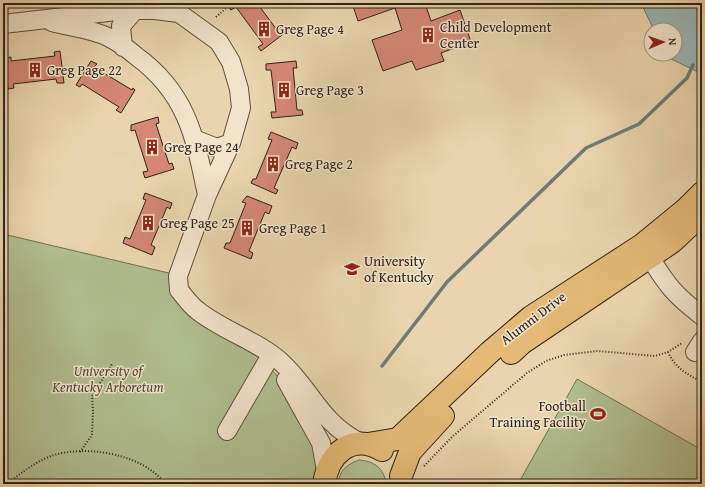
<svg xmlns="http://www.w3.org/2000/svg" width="705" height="487" viewBox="0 0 705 487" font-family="'Gentium Book Plus',serif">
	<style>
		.green { fill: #b0be8f; stroke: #6f7054 }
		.water { fill: #9ab6b4; stroke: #6f7b76 }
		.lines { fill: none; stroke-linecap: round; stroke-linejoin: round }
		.stream { stroke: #6f7b76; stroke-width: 3.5 }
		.building { fill: #d58875; stroke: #2e231a }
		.minor-casing { stroke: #5d503f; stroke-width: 20 }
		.major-casing { stroke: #2e231a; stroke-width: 24 }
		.path { stroke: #2e231a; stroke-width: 2; stroke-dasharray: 1 2; stroke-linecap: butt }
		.minor { stroke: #f1e4ca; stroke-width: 18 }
		.major { stroke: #e4ba76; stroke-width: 22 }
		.labels { text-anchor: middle; stroke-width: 3; stroke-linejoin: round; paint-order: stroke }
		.poi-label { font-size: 14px; fill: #2e231a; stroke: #f1e4ca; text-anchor: start }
		.street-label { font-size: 14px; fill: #2e231a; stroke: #f1e4ca }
		.park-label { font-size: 14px; font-style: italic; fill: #4e4a37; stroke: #f1e4ca }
	</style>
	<rect width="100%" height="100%" fill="#e9d5ad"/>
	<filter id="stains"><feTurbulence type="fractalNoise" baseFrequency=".005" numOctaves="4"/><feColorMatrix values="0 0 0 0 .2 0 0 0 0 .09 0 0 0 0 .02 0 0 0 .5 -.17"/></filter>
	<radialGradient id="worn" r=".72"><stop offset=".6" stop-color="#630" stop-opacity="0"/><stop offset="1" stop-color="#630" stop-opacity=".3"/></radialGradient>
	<path class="green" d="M3,234L173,274V286L257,354L280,379L314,444L318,463L313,484H3Z
		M577,379L702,450V484H518Z
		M359,460C374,461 384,468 386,484H338C339,471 347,464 359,460Z"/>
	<path class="water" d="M641,3H702V74L667,57L665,54H675V30H654Z"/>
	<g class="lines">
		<path class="stream" d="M382,366L447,282L586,148L639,124L687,78L693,65"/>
	</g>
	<path class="building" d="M234,3H257L277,30L282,27L286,32L261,51L258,47L263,44L236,7L231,10L228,7Z
		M352,3H425L431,21L460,10L471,42L441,53L444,61L416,70L412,61L383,71L372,40L402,30L395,8L358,21Z
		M60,51L64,83H57L56,79L13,84L14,88L8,89L5,58L11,57V61L55,56L54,52Z
		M91,61L97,64L94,67L132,90L133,88L135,90L121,113L116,110L119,107L82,84L80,87L76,85Z
		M296,61L297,68H293L297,110H302L303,115L272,118L271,112H276L271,70H266V64Z
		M158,117L159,123L156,124L169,164L172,163L174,169L145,178L143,172L148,171L135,130L131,131V125Z
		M271,132L298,143L296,149L292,147L274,188L278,190L276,194L251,183L253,179H256L272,140L268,139Z
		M145,193L172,203L170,209L167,207L151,245L155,247L152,255L123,243L125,237L130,239L146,200L143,199Z
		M247,196L272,206L269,214L265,212L249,251L253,253L251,259L224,248L226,243H230L246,203L242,202Z"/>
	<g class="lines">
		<defs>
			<path id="minor" d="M52,22C70,27 92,29 108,37C118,42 128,49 136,56C187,93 195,137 207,195
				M3,24L125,10H155L179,13L219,42L231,62L239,89L241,108L231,143L207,195L178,276L179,290C185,297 190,305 197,310C221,330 258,341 280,361C313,391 320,424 363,444
				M123,47L121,26L135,10
				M194,139L217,148L231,143
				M650,257C667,286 676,296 702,316
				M695,352L702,341
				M286,380L321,443L326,470
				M227,431L271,355"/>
			<path id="major" d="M511,353L522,343L672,242L702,214
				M368,444L398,439L490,352L531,317L642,245L686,209L702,193
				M401,476L410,452L443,416
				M324,484C328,454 352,432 382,450"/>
		</defs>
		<use href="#minor" class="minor-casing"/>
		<use href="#major" class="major-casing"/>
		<path class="path" d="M216,17L232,3
			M668,352C675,368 687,374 702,382
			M80,452L92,435L93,412L92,396L112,364
			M424,466L453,436L527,373L546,361L564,355L597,351L655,356L668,352L682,343
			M7,484C21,473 35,462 51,456C85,444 144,454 165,484"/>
		<use href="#minor" class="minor"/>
		<use href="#major" class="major"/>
	</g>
	<defs>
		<symbol id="building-bare" viewBox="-9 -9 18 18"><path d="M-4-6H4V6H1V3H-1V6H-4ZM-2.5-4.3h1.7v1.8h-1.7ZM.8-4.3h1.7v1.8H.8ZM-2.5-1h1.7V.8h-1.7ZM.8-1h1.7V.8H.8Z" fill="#8f2418" stroke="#f1e4ca" stroke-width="2.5" paint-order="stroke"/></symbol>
		<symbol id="university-bare" viewBox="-9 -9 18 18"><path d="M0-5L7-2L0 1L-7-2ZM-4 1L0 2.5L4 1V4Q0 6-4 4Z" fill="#8f2418" stroke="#f1e4ca" stroke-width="2.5" paint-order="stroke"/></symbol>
		<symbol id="stadium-bare" viewBox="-9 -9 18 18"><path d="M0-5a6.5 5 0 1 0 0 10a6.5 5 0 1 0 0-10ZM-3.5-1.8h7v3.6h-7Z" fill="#8f2418" stroke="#f1e4ca" stroke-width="2.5" paint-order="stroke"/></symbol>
	</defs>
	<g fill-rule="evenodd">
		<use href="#building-bare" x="253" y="18" width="22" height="22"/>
		<use href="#building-bare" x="417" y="24" width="22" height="22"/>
		<use href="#building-bare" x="24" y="59" width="22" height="22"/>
		<use href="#building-bare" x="273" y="79" width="22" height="22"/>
		<use href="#building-bare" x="141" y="136" width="22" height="22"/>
		<use href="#building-bare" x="262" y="153" width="22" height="22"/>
		<use href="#building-bare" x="137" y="212" width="22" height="22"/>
		<use href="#building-bare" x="236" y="217" width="22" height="22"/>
		<use href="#university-bare" x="341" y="258" width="22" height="22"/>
		<use href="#stadium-bare" x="587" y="403" width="22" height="22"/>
	</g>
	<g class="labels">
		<g class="poi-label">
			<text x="440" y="32">Child Development<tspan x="440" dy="16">Center</tspan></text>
			<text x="276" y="34">Greg Page 4</text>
			<text x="47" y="75">Greg Page 22</text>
			<text x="296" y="95">Greg Page 3</text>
			<text x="164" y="152">Greg Page 24</text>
			<text x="285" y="169">Greg Page 2</text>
			<text x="160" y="228">Greg Page 25</text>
			<text x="259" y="233">Greg Page 1</text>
			<text x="364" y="266">University<tspan x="364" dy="16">of Kentucky</tspan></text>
			<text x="586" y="411" text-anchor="end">Football<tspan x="586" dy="16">Training Facility</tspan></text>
		</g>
		<g class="street-label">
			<text transform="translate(533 318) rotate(-37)" y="5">Alumni Drive</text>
		</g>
		<g class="park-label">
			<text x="108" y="376">University of<tspan x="108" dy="16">Kentucky Arboretum</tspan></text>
		</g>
	</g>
	<rect width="705" height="487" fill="none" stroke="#e9d5ad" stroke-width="16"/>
	<rect x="4" y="4" width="697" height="479" fill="none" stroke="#2e231a" stroke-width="2"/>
	<rect x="8" y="8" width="689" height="471" fill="none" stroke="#2e231a"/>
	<g transform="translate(663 42) rotate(88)"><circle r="19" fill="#f1e4ca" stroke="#a39784"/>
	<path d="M0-3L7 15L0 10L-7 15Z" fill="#8f2418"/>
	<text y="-6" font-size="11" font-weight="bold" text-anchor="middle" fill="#2e231a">N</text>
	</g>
	<rect width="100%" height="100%" filter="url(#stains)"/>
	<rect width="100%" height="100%" fill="url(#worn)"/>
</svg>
